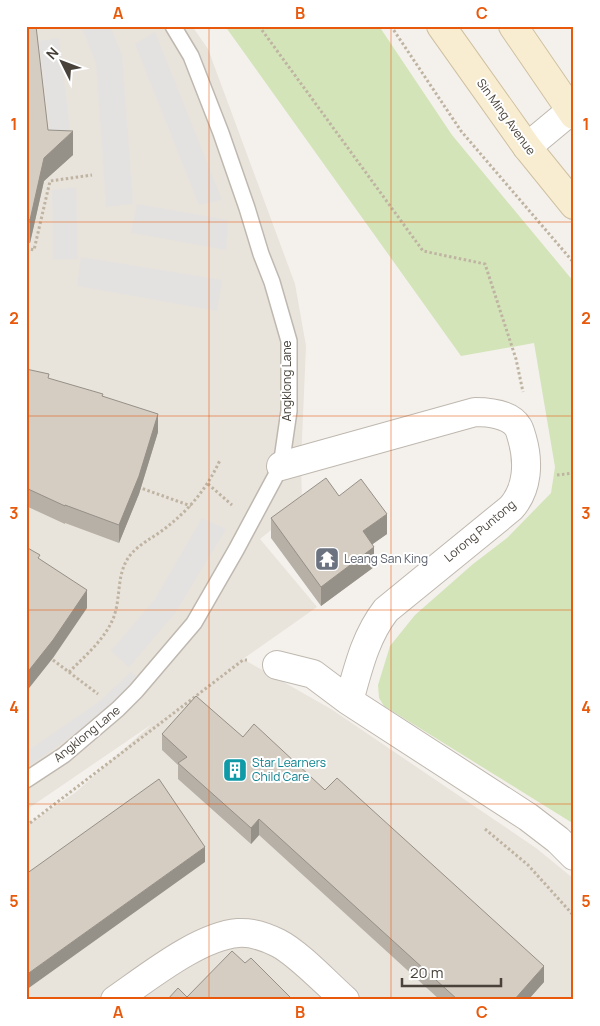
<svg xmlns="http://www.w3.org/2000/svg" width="600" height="1026" viewBox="0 0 600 1026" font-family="Manrope,sans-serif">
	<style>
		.residential { fill: #e8e3db }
		.green { fill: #d3e4b9 }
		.parking { fill: #e4e2e0 }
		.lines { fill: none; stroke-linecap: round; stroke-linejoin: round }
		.service-casing { stroke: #bfb8af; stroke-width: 18 }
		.minor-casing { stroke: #bfb8af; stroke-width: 30 }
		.secondary-casing { stroke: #cfc0a1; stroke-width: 30 }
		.path { stroke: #bfb3a2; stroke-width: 3; stroke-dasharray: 2.5 2.5; stroke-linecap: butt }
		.service { stroke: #fff; stroke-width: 15 }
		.minor { stroke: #fff; stroke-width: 28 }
		.secondary { stroke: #f9edd1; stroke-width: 28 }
		.wall { fill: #b7b0a7 }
		.shaded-wall { fill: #959088 }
		.building { fill: #d5cdc2; stroke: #959088 }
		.grid { fill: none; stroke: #e8590c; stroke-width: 1; stroke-opacity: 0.55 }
		.labels { text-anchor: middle; stroke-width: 4; stroke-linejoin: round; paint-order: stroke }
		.street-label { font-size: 12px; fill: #48423a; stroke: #fff }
		.worship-label { font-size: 12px; fill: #5b616d; stroke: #fff; text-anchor: start }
		.culture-label { font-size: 12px; fill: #0d838f; stroke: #fff; text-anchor: start }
		.neatline { fill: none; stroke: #e8590c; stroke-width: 2 }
		.grid-label { font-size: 16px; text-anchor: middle; font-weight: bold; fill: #e8590c }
	</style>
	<rect width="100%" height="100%" fill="#f4f1ec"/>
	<path class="residential" d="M26,26H192L208,49L295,284L306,346L301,462L302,505L260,539L317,607L243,659L331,709L536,848L574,879V1000H26V826L76,792L152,724L26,810Z"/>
	<path class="green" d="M225,26H379L452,135L574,282V824L384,706L379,698L378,685L390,646L415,615L473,564L507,538L551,493L555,467L534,343L461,356Z"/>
	<path class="parking" d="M81,26H110L122,55L133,204L106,207L96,63Z
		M155,32L222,200L199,205L135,44Z
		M59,38L72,146L52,148L39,41Z
		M76,187L78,259L53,260L52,190Z
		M137,204L228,220L226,250L131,233Z
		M81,257L222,280L217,311L77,286Z
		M202,518L226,529L175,613L129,667L111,651L155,599Z
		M131,672L140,680L108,711L26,768V752L100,701Z"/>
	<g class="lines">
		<defs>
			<path id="service" d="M26,780L64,755L118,709L136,691L194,623L236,550L281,466L289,411V341L272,282L261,254L247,208L221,133L191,56L173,26"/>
			<path id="minor" d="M527,147L574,108
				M281,466L475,412C488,412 510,414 518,427C520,430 521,435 522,438C529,462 528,489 511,508L386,610C365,637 358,669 349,701
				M277,665L313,674L349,701L528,817L558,840L574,856
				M115,1000C147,978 199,936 238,933C252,932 266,937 278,943C298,953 327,984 345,1000"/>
			<path id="secondary" d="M441,26L527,147L574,205
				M513,26L574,115"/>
		</defs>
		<use href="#service" class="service-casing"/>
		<use href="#minor" class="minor-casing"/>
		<use href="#secondary" class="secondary-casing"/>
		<path class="path" d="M259,26L423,251L485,264L516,359L523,392
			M391,26L461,131L574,263
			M26,248L34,250L50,181L92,175
			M557,475L574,473
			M208,484L232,505
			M138,487L191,506
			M49,657L98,694
			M69,672C85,656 104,640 113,619C122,597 115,572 132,553C140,544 152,538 163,530C188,511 207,489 220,460
			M26,826L243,660H247
			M485,829L528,865L574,916"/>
		<use href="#service" class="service"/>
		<use href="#minor" class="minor"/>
		<use href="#secondary" class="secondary"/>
	</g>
	<path class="wall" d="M26,26L48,130L73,155L44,181L30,243H26Z
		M26,369L49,379L103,396L158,432L139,494L119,543L65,523V524L26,506Z
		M339,496L387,534L372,544L374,567L321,606L271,538V518Z
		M162,734L243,737L325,790L544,982L528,1000H440L259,835L251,844L178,779V765L162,750Z"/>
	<path class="shaded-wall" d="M73,131V155L44,181L30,243V220L44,158Z
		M158,414V432L139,494L119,543V525Z
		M387,514V534L363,551V531Z
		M374,547V567L321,606V587Z
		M87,590V608L53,658L26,692V674Z
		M259,819V835L251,844V828Z
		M205,847V862L26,990V975Z
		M544,966V982L528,1000H514Z"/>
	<path class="building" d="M26,26H36L48,130L73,131L44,158L30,220L26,219Z
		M26,369L49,374L48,378L103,394L102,396L158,414L139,476L119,525L65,505V506L26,488Z
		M326,478L339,496L361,479L387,514L363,531L374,547L321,587L271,518Z
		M26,547L40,555L38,558L87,590L53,640L26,674Z
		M196,696L243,737L254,724L325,790L337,778L544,966L514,1000H458L259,819L251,828L178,763L187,757L162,734Z
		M159,779L205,847L26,975V874Z
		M232,951L245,963L251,958L293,1000H167L178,988L187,997Z"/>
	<path class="grid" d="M209,26V1000M391,26V1000M26,222H574M26,416H574M26,610H574M26,804H574"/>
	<defs>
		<symbol id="temple-square" viewBox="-11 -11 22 22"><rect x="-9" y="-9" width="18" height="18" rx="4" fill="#6b7280" stroke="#fff"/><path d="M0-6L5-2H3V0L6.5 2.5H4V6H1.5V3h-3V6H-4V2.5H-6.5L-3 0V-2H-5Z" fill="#fff"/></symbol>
		<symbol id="building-square" viewBox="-11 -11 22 22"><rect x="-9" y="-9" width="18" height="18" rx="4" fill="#0f9aa8" stroke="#fff"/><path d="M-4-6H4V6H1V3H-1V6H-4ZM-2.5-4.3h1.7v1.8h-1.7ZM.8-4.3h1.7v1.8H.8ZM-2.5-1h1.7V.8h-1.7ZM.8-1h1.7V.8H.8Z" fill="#fff"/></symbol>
	</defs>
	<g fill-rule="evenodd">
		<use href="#temple-square" x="313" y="545" width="28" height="28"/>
		<use href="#building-square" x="221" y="756" width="28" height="28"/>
	</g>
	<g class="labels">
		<g class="street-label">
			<text transform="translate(506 117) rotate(54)" y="4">Sin Ming Avenue</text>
			<text transform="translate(287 381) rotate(-90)" y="4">Angklong Lane</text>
			<text transform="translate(480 531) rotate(-40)" y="4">Lorong Puntong</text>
			<text transform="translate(87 734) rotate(-39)" y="4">Angklong Lane</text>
		</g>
		<g class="worship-label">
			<text x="344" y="563">Leang San King</text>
		</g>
		<g class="culture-label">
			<text x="252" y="767">Star Learners<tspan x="252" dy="14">Child Care</tspan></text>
		</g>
	</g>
	<rect width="600" height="1026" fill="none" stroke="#ffffff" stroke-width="55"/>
	<g transform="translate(62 62) rotate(312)" stroke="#ffffff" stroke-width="4" paint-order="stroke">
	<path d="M0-4L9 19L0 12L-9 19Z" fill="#48423a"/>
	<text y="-8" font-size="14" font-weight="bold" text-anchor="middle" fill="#48423a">N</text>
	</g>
	<path d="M402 978v8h99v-8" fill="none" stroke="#48423a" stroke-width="2.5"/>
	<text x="410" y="978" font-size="15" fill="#48423a" stroke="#ffffff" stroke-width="4" paint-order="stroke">20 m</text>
	<rect x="28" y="28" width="544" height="970" class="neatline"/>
	<g class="grid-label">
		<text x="118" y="19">A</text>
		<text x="300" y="19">B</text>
		<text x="482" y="19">C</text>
		<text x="14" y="130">1</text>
		<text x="586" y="130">1</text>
		<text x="14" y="324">2</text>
		<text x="586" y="324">2</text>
		<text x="14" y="519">3</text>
		<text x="586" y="519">3</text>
		<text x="14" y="713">4</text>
		<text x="586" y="713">4</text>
		<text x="14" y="907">5</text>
		<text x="586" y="907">5</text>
		<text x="118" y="1018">A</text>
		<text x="300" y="1018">B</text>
		<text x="482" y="1018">C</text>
	</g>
</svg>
